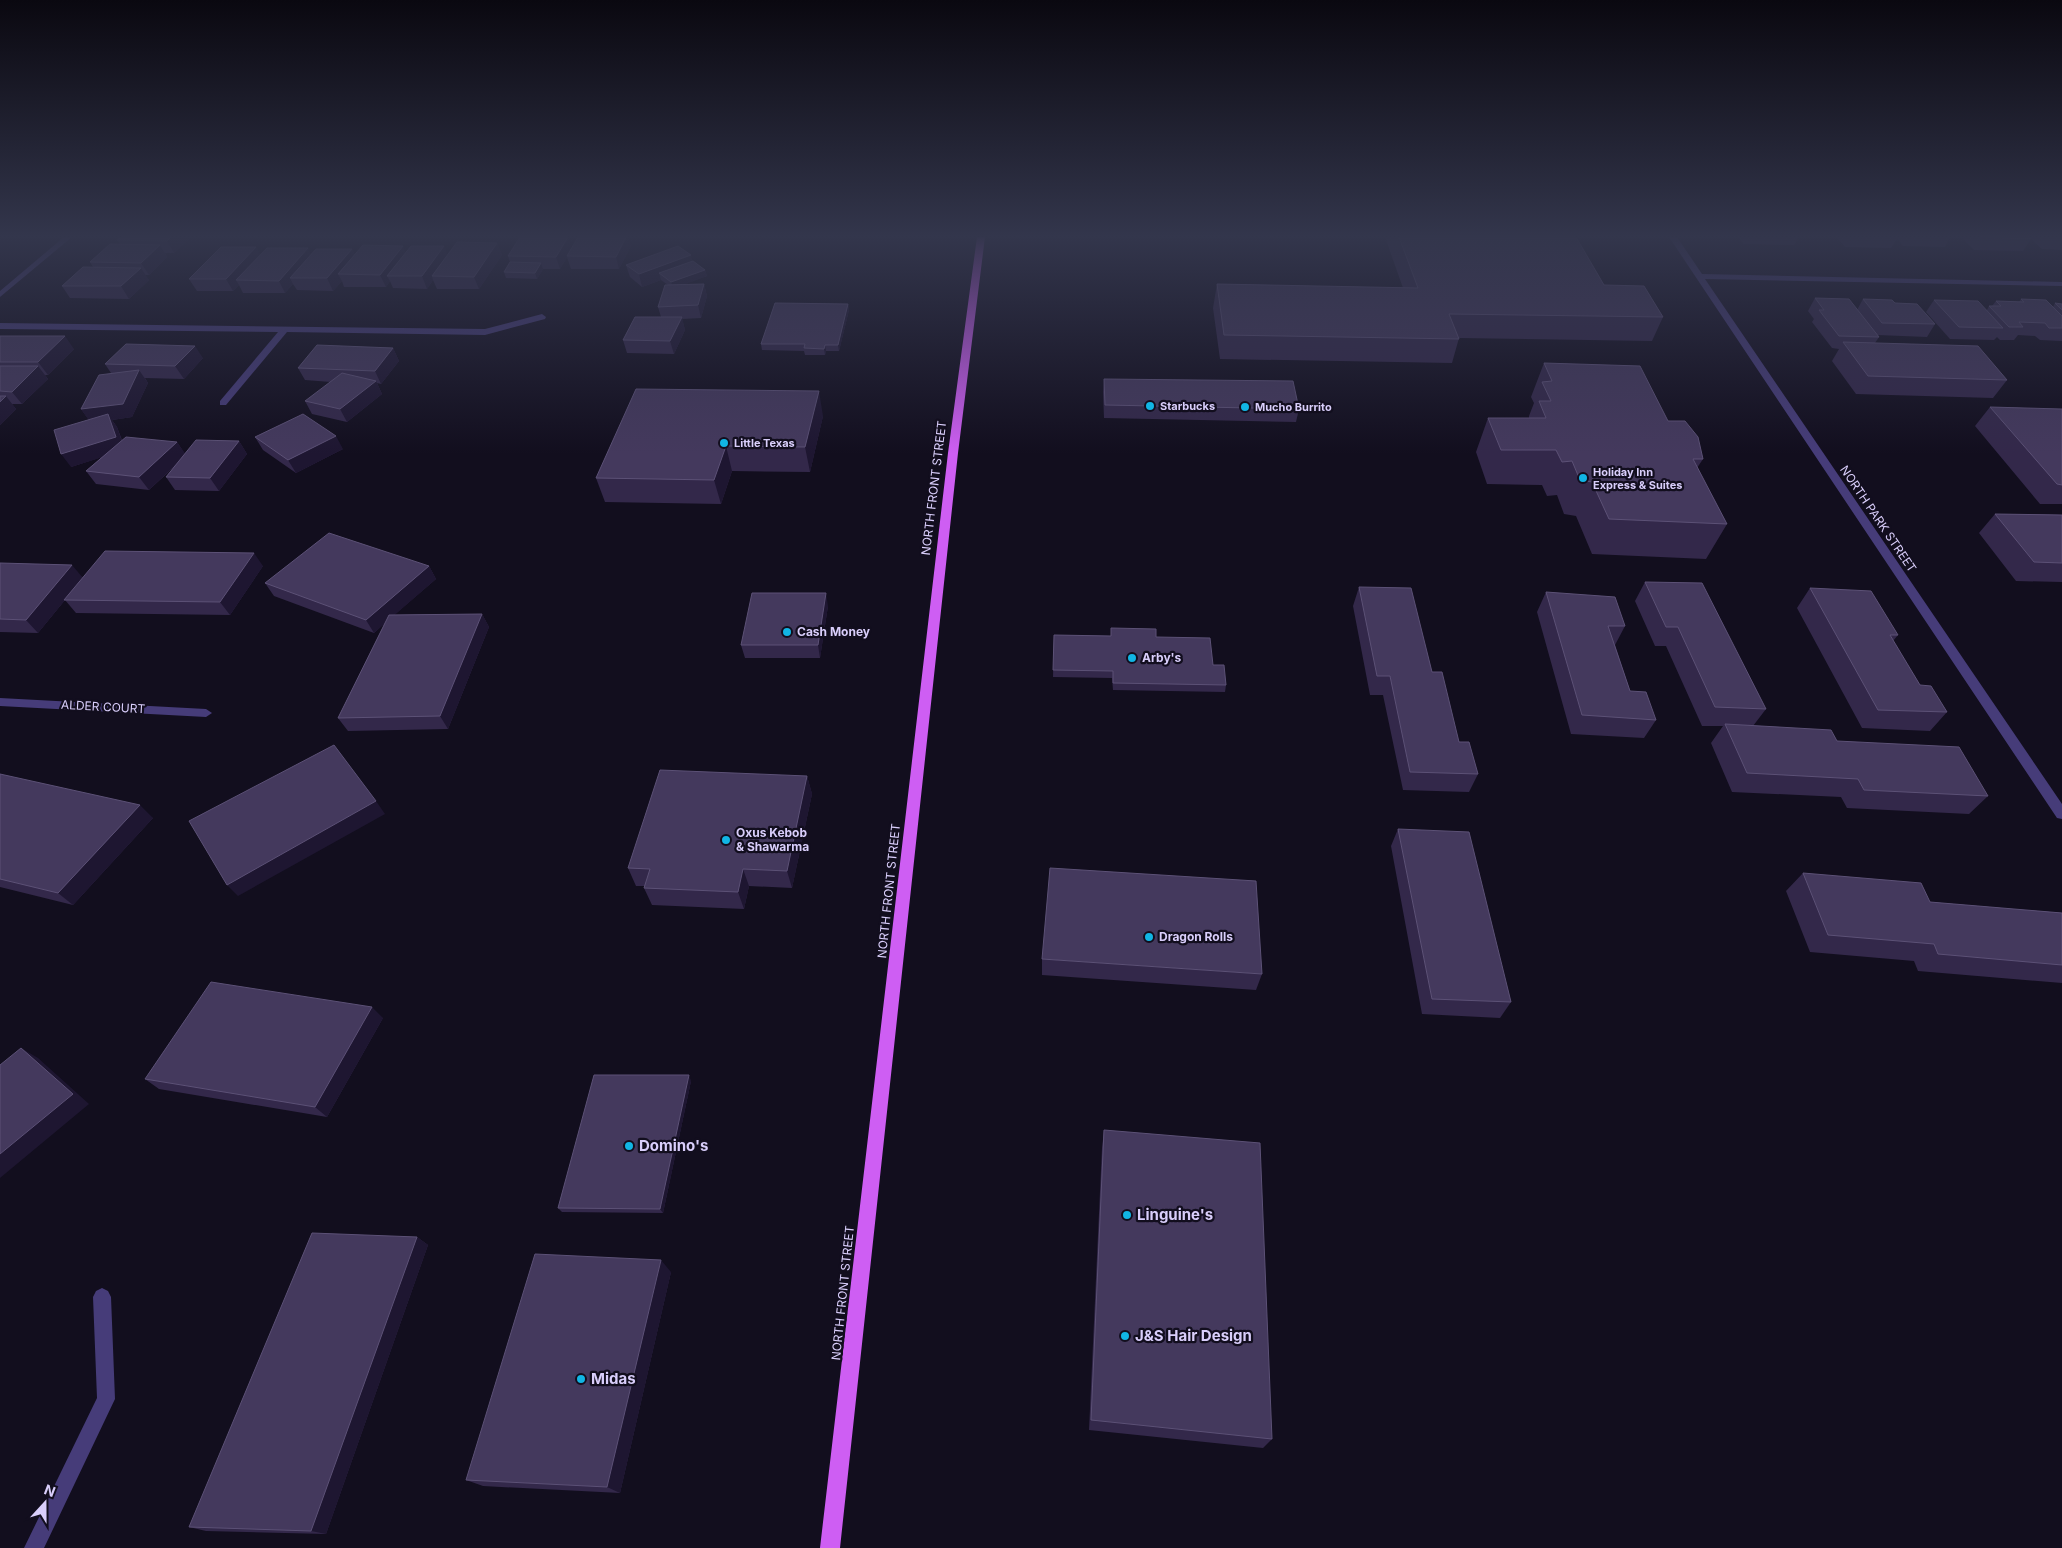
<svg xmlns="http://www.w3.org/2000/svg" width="2062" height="1548" viewBox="0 0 2062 1548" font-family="Inter,sans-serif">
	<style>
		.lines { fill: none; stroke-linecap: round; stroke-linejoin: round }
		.minor { fill: #463c79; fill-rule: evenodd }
		.major { fill: #ce5ef3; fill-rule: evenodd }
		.wall { fill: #33284a }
		.shaded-wall { fill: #1e1631 }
		.building { fill: #44395d; stroke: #5c5176 }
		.poi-dot { fill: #11b5e4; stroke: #120e1e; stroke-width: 2 }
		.labels { text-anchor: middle; stroke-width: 4.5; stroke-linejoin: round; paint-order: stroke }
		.far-poi-label { font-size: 11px; font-weight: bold; fill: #d9cefb; stroke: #120e1e; text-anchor: start }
		.street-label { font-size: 12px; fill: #d9cefb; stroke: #120e1e }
		.poi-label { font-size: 12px; font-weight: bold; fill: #d9cefb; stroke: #120e1e; text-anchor: start }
		.near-poi-label { font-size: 15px; font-weight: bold; fill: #d9cefb; stroke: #120e1e; text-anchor: start }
	</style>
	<rect width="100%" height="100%" fill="#120e1e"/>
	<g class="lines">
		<path class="minor" d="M64,237H72L0,297V291Z
			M1669,237H1677L1702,274L2062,282V286L1705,279L2062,804V819L2057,818Z
			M542,314L546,317L545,319L485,335L287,332L226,405H220V401L278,332L0,329V323L485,329Z
			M0,698L206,709L212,713L206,717L0,706Z
			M102,1288L108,1291L111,1297L115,1399L44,1548H24L97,1398L93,1297L96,1291Z"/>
		<path class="major" d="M977,237H985L958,453L840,1548H820L948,453Z"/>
	</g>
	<path class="wall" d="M121,237H191L174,253H165L167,257L149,275H145L149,280L129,299L70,298L62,286L93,267L90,262L120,244L117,240Z
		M568,237L571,248L631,246L619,269H571L567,257L560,269H543L537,279L506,278L504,272L510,262L508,256Z
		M1385,237H1576L1604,285L1663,317L1652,341L1459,338L1452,363L1220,359L1213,308L1217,284L1403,288Z
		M1738,237H1799L1794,245L1743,244Z
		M1837,237H1953H1950L1945,247L1903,246L1897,239L1891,248L1845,247Z
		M1961,237H2062V250L2042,249L2031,239L2023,251L1974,250Z
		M497,243L502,255L479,289H437L433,280L427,289L393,288L390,281L386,287H344L342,281L333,291L297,290L293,284L285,293H243L239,285L233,291H197L189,279L260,255L311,254L352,249L355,255L405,252L448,255Z
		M693,261L705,270L707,276L684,284H704L707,296L701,318L682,319L685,330L674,354L627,353L623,340L661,317L658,307L668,285L661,280L642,287L630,277L626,265Z
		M1815,298L1857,310L1863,299L1895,303L1935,324L1927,337L1878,335L1879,337L1875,343L2007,380L1993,398L1856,394L1832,361L1839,349L1832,348L1812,322L1814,319L1808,311Z
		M2021,299L2053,307L2055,303L2062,304V341L2040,340L2035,336L2018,335L2014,340H2000L1997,337L1994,340L1950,339L1926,312L1934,300L1987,310L1989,306H1992L1996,301L2019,302Z
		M848,304L849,310L839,351H826L825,355H805L804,351L762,350L761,344Z
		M0,336L74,349L48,375H45L48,379L22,404H12L16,409L0,425Z
		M393,348L399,361L381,384L377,383L382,394L347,422L312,414L305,401L331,382L305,380L298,368Z
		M203,358L184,379L145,378L148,383L132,417L112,420L117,427L122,440L177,442L185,454L239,441L247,454L219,491L175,490L166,477L174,467L149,490L96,484L86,471L102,457L71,467L89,420L81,409L111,373L105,364Z
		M1544,363L1668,421L1703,459L1697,468L1727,524L1706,559L1592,554L1576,516L1564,514L1557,495L1547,496L1542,485L1487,484L1476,452L1488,418H1529V416L1534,403L1531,397Z
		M1104,379L1299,409L1296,422L1104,418L1103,392Z
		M1990,407L2062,409V504H2040L1975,426Z
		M823,416L810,472L732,471L721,504L605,502L596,478Z
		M255,437L343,449L296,473L263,450Z
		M1995,514L2062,515V582L2016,581L1979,533Z
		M0,563L83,577L263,566L230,615L76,613L65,600L38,633L0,632Z
		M429,566L436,579L394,615L482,614L489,627L448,729L348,731L338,718L385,623L374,633L274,596L265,583Z
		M1645,582L1766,709L1753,726L1837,741L1988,796L1969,814L1847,808L1841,797L1732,792L1711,743L1723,726H1702L1666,646H1655L1635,601Z
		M1359,587L1432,672L1459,742L1478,774L1469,792L1403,790L1383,695H1370L1353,606Z
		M1810,588L1898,635L1893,641L1920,685L1947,712L1930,731L1862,728L1797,608Z
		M1546,592L1625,626L1615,645L1630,691L1656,720L1644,738L1571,734L1537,612Z
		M828,606L820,658H745L741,645Z
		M1111,628L1156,637L1213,665L1226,685L1225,692L1113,690L1112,678L1053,677L1054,635L1111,636Z
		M0,774L153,818L73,905L0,887Z
		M807,776L812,794L792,888L749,886L744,909L652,905L644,888V886H636L628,868Z
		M1398,829L1511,1002L1500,1018L1422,1014L1391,846Z
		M1803,873L1930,902L2062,913V983L1918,971L1914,961L1810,952L1786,891Z
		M1042,959L1262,974L1256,990L1042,975Z
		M383,1018L327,1117L159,1089L145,1079Z
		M691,1081L663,1213L562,1212L558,1208Z
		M1104,1130L1272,1439L1263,1448L1089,1430L1102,1148Z
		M417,1237L428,1245L326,1534L206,1531L189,1527Z
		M671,1272L620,1493L483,1486L466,1480Z"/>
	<path class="shaded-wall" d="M171,237H191L174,253L167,241Z
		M568,237L572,249L560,269L556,257Z
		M626,237H628L631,246L619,269L616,257Z
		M497,243L502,255L479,289L474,277Z
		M160,245L167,257L149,275L141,263Z
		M403,246L408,258L387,276L390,281L386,287L380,275Z
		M444,246L449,258L432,276L433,280L427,289L422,276Z
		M256,247L263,259L236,280L239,285L233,291L226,279Z
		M308,248L314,261L290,278L293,284L285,293L279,281Z
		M352,249L358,261L338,274L342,281L333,291L327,278Z
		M691,255L694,267L659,273L661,280L642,287L639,274Z
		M541,263L543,269L537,279L535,273Z
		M141,268L149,280L129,299L121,286Z
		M705,270L707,276L673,289L671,282Z
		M704,284L707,296L701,318L698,305Z
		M848,304L849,310L839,351L838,345Z
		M682,317L685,330L674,354L670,341Z
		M65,336L74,349L48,375L38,362Z
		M825,345L826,351L825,355L824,349Z
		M195,346L203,358L184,379L175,366Z
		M393,348L399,361L381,384L375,371Z
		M38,366L48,379L22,404L12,392Z
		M139,370L148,383L132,417L112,420L117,427L125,450L71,467L61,454L90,422L81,409Z
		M376,381L382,394L347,422L340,409Z
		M819,391L823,416L810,472L805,447Z
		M6,396L16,409L0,425V402Z
		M336,436L343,449L296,473L288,460Z
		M239,441L247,454L219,491L210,478Z
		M177,442L186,455L149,490L139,477Z
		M726,446L732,471L721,504L714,480Z
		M254,553L263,566L230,615L220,602Z
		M72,565L83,578L38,633L26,620Z
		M429,566L436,579L374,633L366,620Z
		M826,593L828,606L820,658L818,645Z
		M482,614L489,627L448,729L440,716Z
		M807,776L812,794L792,888L787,871Z
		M376,801L385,814L238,896L227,885Z
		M140,805L153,818L73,905L58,893Z
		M743,869L749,886L744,909L738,892Z
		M372,1007L383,1018L327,1117L315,1107Z
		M21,1048L38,1058L89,1104L0,1178V1154Z
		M689,1075L691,1081L663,1213L660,1209Z
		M417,1237L428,1245L326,1534L311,1531Z
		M661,1260L671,1272L620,1493L607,1487Z"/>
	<path class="building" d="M121,237H171L167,241L117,240Z
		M520,237H568L556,257L508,256Z
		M578,237H626L616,257L567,256Z
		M1399,237H1576L1604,285L1644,286L1663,317L1449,314L1459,339L1224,335L1217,284L1418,288Z
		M1981,237H2030L2031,239L1982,237Z
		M457,242L497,243L474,277L432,276Z
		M110,244L160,245L141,263L90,262Z
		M363,245L403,246L380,275L338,274Z
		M411,246H444L422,276H387Z
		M678,246L691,255L639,274L626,265Z
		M221,247H256L226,279H189Z
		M267,248H308L279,281L236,280Z
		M316,249H352L327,278H290Z
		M693,261L705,270L671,282L659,273Z
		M510,262L541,263L535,273L504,272Z
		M83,267L141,268L121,286H62Z
		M704,284L698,305L658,307L665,285Z
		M1815,298L1849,299L1879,337L1839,336L1819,310H1824Z
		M1863,299L1892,300L1895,303L1917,304L1935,324L1882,323Z
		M2021,299L2046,300L2062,316V328H2049L2045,323L2019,322L2023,327H2009L1989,306H2001L1996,301L2024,302Z
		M1934,300L1978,301L2003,328L1959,327Z
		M775,303L848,304L838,345H825L824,349L804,348L805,344H761Z
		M2055,303L2062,304V310Z
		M635,317H682L670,341L623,340Z
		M0,336H65L38,362H0Z
		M1843,342L1978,346L2007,380L1868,376Z
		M126,344L195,346L175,366L105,364Z
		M317,345L393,348L375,371L298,368Z
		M1544,363L1640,366L1668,421H1685L1698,437L1703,459H1693L1727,524L1609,519L1592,482L1580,480L1572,461L1562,462L1556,450H1501L1488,418H1546L1539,401H1551L1542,382L1552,381Z
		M0,366H38L12,392L0,391Z
		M139,370L123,404L81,409L99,375Z
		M342,373L376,381L340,409L305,401Z
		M1104,379L1293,381L1299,409L1105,405Z
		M636,389L819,391L805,447L726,446L714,480L596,478Z
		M0,396H6L0,402Z
		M1990,407L2061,409H2062V485L2057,484Z
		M108,414L116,437L61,454L54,430Z
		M303,414L336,436L288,460L255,437Z
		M126,437L177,442L139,477L86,471Z
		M196,440L239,441L210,478L166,477Z
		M1995,514L2062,515V563L2034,562Z
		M329,533L429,566L366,620L265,583Z
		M105,551L254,553L220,602L64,600Z
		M0,563L72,565L26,620L0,619Z
		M1645,582L1702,583L1766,709L1715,707L1678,627H1666Z
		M1359,587L1411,588L1432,672H1442L1459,742H1469L1478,774L1410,772L1390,676H1377Z
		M1810,588L1871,591L1898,635H1890L1920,685L1931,686L1947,712L1878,710Z
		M1546,592L1615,597L1625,626H1608L1630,691L1646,692L1656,720L1582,715Z
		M752,593H826L818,645H741Z
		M482,614L440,716L338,718L389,615Z
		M1111,628L1156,629V637L1210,638L1213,665H1224L1226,685L1113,683V671L1053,670L1054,635L1111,636Z
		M1725,724L1831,730L1837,741L1959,747L1988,796L1864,790L1858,779L1747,773Z
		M334,745L376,801L227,885L189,821Z
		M660,770L807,776L787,871L743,869L738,892L644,888L650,869L628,868Z
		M0,774L140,805L58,893L0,879Z
		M1398,829L1469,832L1511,1002L1432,999Z
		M1050,868L1256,881L1262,974L1042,959Z
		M1803,873L1921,883L1930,902L2062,913V965L1938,954L1934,944L1828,935Z
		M211,982L372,1007L315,1107L145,1079Z
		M21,1048L73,1094L0,1154V1065Z
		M594,1075H689L660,1209L558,1208Z
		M1104,1130L1260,1143L1272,1439L1091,1420Z
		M312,1233L417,1237L311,1531L189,1527Z
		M535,1254L661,1260L607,1487L466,1480Z"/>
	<linearGradient id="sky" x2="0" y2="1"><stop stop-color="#0a0810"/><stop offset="0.52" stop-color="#33364c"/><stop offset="1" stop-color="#33364c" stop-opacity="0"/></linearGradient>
	<rect width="2062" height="454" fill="url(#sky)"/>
	<g class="poi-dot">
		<circle cx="1150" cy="406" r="5"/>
		<circle cx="1245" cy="407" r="5"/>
		<circle cx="724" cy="443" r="5"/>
		<circle cx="1583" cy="478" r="5"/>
		<circle cx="787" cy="632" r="5"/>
		<circle cx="1132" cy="658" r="5"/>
		<circle cx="726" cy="840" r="5"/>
		<circle cx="1149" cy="937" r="5"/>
		<circle cx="629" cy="1146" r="5"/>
		<circle cx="1127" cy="1215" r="5"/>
		<circle cx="1125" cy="1336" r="5"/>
		<circle cx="581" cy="1379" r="5"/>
	</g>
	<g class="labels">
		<g class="far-poi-label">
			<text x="1160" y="410">Starbucks</text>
			<text x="1255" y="411">Mucho Burrito</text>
			<text x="734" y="447">Little Texas</text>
			<text x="1593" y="476">Holiday Inn<tspan x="1593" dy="13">Express &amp; Suites</tspan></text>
		</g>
		<g class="street-label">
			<text transform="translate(934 488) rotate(-83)" y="4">NORTH FRONT STREET</text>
			<text transform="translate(1878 519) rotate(56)" y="4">NORTH PARK STREET</text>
			<text transform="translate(103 707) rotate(3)" y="4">ALDER COURT</text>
			<text transform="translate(889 891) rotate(-84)" y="4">NORTH FRONT STREET</text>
			<text transform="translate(843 1293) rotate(-84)" y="4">NORTH FRONT STREET</text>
		</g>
		<g class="poi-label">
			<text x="797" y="636">Cash Money</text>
			<text x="1142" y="662">Arby's</text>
			<text x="736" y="837">Oxus Kebob<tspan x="736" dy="14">&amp; Shawarma</tspan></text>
			<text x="1159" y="941">Dragon Rolls</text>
		</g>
		<g class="near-poi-label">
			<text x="639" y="1151">Domino's</text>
			<text x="1137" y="1220">Linguine's</text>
			<text x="1135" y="1341">J&amp;S Hair Design</text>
			<text x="591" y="1384">Midas</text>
		</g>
	</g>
	<g transform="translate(45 1503) rotate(21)" stroke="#120e1e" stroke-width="4" paint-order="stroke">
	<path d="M0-4L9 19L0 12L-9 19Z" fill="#d9cefb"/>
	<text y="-8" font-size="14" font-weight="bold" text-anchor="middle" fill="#d9cefb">N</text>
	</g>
</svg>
